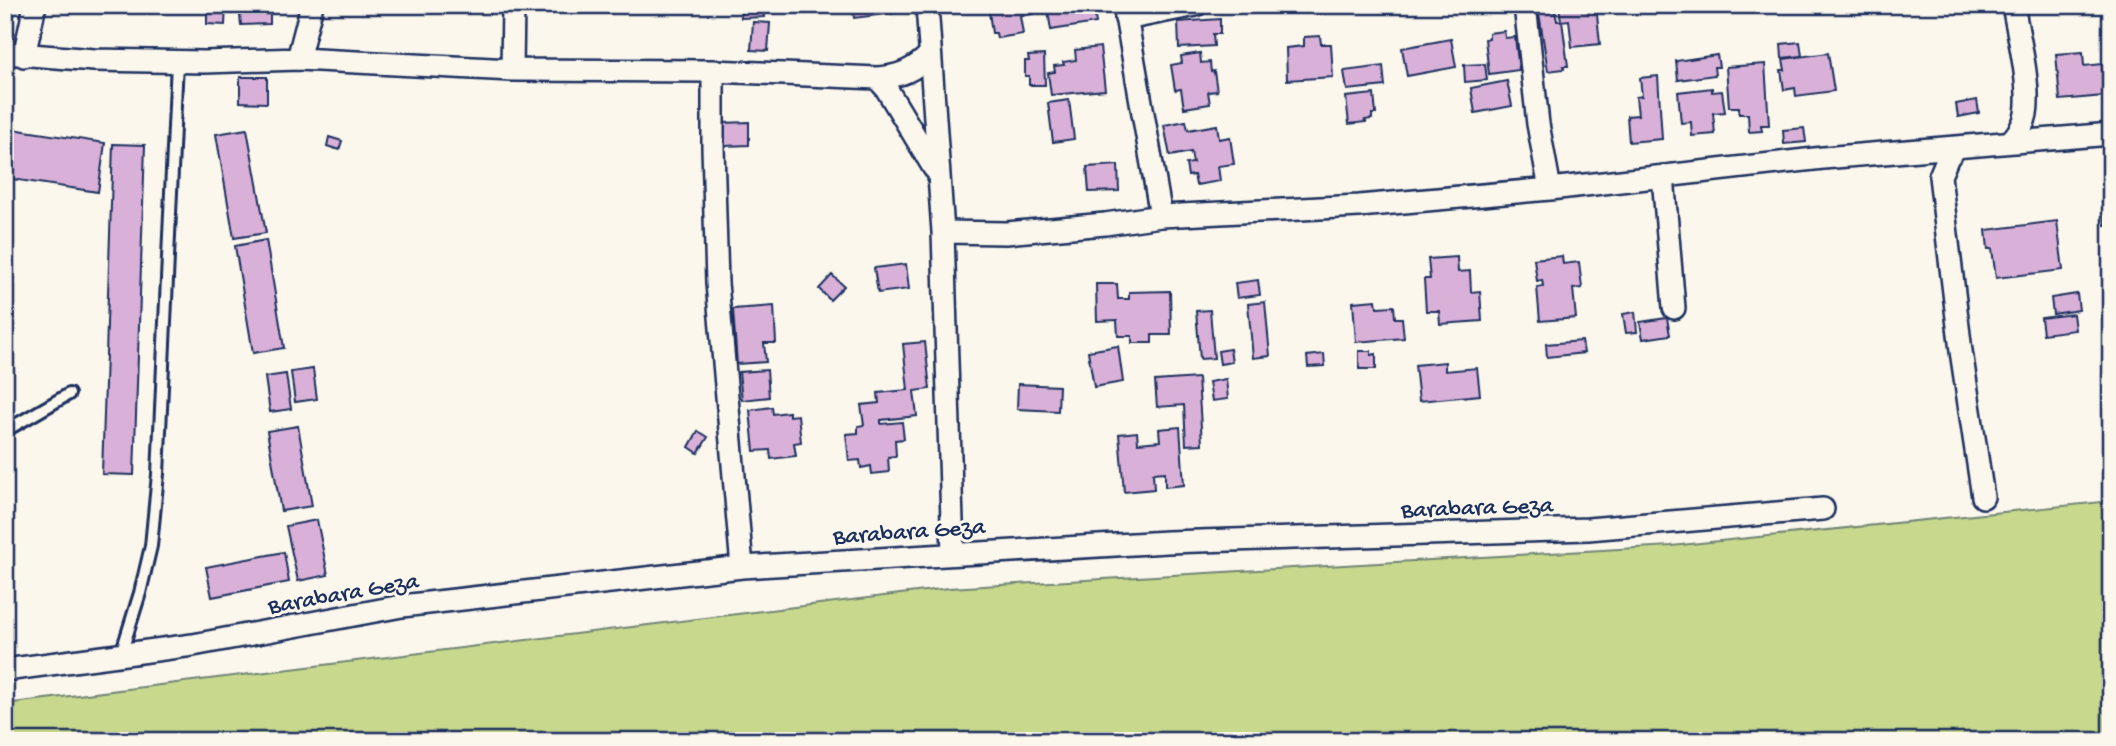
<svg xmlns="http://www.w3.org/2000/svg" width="2116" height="746" viewBox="0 0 2116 746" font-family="'Gochi Hand',sans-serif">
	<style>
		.green { fill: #c8d98d; stroke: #728476; stroke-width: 2 }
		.building { fill: #d9b1d8; stroke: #1b2f5e; stroke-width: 2 }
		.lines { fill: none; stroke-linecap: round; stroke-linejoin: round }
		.service-casing { stroke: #1b2f5e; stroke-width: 16 }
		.minor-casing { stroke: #1b2f5e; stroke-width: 26 }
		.service { stroke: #fbf7ec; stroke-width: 10 }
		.minor { stroke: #fbf7ec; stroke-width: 21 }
		.labels { text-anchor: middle; stroke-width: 6; stroke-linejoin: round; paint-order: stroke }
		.street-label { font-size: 24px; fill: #1b2f5e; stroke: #fbf7ec }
	</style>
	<rect width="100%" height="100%" fill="#fbf7ec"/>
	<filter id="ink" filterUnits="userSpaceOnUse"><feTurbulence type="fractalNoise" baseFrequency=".0143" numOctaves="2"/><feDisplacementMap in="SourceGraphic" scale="14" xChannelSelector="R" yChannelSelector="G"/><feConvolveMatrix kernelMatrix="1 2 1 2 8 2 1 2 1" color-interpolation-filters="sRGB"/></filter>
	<g filter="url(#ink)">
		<path class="green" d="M2111,501V741H5V704L949,588L1671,546Z"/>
		<path class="building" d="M207,5H226L225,25L207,24Z
			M239,5H282V9L270,10V24L241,25Z
			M598,5H650L651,6L599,9Z
			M731,5H766L767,10L763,11L764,17L741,18V9L731,10Z
			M852,5H894L895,13L854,18Z
			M988,5H1032L1033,14L1020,16L1023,34L997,38L996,33H992Z
			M1047,5H1093L1096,23L1051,30Z
			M1559,5H1596L1600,44L1572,47L1569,20L1561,21Z
			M1555,11L1557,21H1562L1568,66H1563L1564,69L1548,71L1539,13Z
			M1220,19V34H1213L1214,46L1179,48L1178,22Z
			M753,22L770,23L768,51L751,50Z
			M1504,31L1505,38L1515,37L1519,70L1489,74L1485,39L1489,38V33Z
			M1320,36L1321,44H1331L1333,77L1287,80L1286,48L1304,46V37Z
			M1451,39L1456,67L1407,76L1402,48Z
			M1800,42L1802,56L1782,58L1781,44Z
			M1100,47L1105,90L1051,95L1048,73L1055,72L1054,66L1064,65L1063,62L1076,60L1075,50Z
			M2083,52L2084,66L2102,64L2104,96L2060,100L2056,54Z
			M1200,53L1201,63L1210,62L1211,72L1214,71L1217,91L1208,92L1210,104L1184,108L1181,89L1175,90L1171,65L1182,63L1181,56Z
			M1828,53L1834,91L1796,96L1795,88L1784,90L1781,70H1785L1783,59Z
			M1044,55L1045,85H1029V76H1025V61H1029L1028,56Z
			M1717,55L1719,67H1714L1715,75L1678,80L1676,61Z
			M1485,64L1487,80L1465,82L1464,65Z
			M1765,64L1769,125H1761L1762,131L1749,132L1748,114H1739V107H1729L1726,67Z
			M1383,66L1385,86L1347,90L1344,71Z
			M1658,76L1662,139L1629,142L1627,116L1638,115L1636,97L1642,96L1640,78Z
			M240,77H267V103L240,102Z
			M1507,81L1512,106L1475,113L1471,88Z
			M1712,88V92L1722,91L1725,112L1713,113L1715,134L1692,136L1691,122L1681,123L1678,92Z
			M1374,94L1376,114H1372V119L1365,120L1366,122L1349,124L1346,97Z
			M1069,100L1074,139L1053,142L1048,103Z
			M1977,100L1979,113L1958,117L1956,104Z
			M1186,121L1188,130L1217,125L1219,139L1230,137L1234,164L1218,166L1220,181L1196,185L1194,175L1188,176L1186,164L1193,163L1191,152L1170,156L1164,125Z
			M749,122V145L724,146L723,123Z
			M5,128L105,143L98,192L5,178Z
			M1804,128L1806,142L1784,144L1783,130Z
			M247,129L266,233L234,238L216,134Z
			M329,137L342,141L339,150L327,146Z
			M113,144L145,145L134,475L102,474Z
			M1118,165L1119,191L1089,192L1087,167Z
			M2111,197V224L2105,225L2102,198Z
			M2057,221L2063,270L1996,278L1992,249H1988L1986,230Z
			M266,240L284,348L253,353L235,246Z
			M1562,256L1563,264L1579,262L1582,288L1573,289L1576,318L1540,321L1537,287L1543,286L1542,280L1537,281L1534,259Z
			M1457,257L1458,272L1470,271L1471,292L1480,291L1482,321L1440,324L1439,311H1426L1424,279H1430L1428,259Z
			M906,264L909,289L878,293L874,268Z
			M832,275L844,286L830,300L819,289Z
			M1258,280L1260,295L1237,298L1235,283Z
			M1096,284H1117L1118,299H1129V292L1170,291L1171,335H1152V343H1132V336H1118L1117,320L1097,321Z
			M2077,294L2079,310L2053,314L2051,298Z
			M1376,300L1377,307L1394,306L1395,318H1402L1404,338L1356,342L1353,302Z
			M1265,302L1270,356L1253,358L1248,304Z
			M774,306L776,343H764L766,362L737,364L733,309Z
			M1210,310L1214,358L1200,359L1196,311Z
			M1635,312L1637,332L1626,333L1623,314Z
			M2073,314L2075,330L2043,334L2041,318Z
			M1667,318L1670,335L1643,339L1640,322Z
			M1582,341L1584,353L1547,357L1546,344Z
			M925,342L930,389L914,391L917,416L881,420V424L902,422L904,439L895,440L896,456L888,457L889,472L872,474L871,466L861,468L860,460L849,461L846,434L858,433V426L864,425L861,405L879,403L878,393L908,390L903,344Z
			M1118,346L1123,382L1094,387L1088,351Z
			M1230,349L1232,362L1220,364L1218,351Z
			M1359,351H1371V355L1376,354V369H1359Z
			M1324,354L1325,366L1308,367L1307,356Z
			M1445,362V371L1477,368L1480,395L1419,401L1415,365Z
			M313,369L317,399L295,402L291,372Z
			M767,370L769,397L742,400L739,372Z
			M286,374L291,409L270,412L265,377Z
			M1198,378L1202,444L1186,445L1184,405L1157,407L1155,381Z
			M1226,379L1228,399L1212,401L1209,382Z
			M1018,384L1059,386L1058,411L1017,409Z
			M772,407L773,414L789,412V416L798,415L801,442L794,443L796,456L771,459L770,450L754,451L750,410Z
			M298,426L312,506L281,511L267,431Z
			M1180,427L1184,485L1165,487V472L1153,473L1154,489L1124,492L1119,434L1137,432L1138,443L1160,441L1159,429Z
			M698,431L708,437L698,453L689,447Z
			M317,520L328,575L298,581L286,526Z
			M284,552L289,582L212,597L206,567Z"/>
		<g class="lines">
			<defs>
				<path id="service" d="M5,431L69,394
					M121,654L140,593L151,546L158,474L177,62"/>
				<path id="minor" d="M927,5L943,232L953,554
					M1124,5L1161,216
					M1525,5L1538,124L1550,189
					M1126,19L1196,5
					M5,53L94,60L205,62L298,59L512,70L713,71L877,78C899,77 915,70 930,54
					M24,56L35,5
					M298,59L312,5
					M512,70L513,5
					M713,71V147L717,283L742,567
					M877,78L886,88L934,168
					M2010,142C2018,134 2024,125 2026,114C2031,86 2018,34 2013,5
					M1957,147L1948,157L1940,176L1961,351L1983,497
					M1663,176L1674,308
					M943,232L1006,233L1105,224L1161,216L1359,206L1550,189L1823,158L2111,134
					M5,670L193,645L402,606L742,567L1167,542L1588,529L1823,509"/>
			</defs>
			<use href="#service" class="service-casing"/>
			<use href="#minor" class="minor-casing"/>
			<use href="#service" class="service"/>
			<use href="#minor" class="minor"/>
		</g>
	</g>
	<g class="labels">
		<g class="street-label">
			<text transform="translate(1477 506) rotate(-2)" y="8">Barabara Geza</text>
			<text transform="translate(909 530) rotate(-4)" y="8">Barabara Geza</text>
			<text transform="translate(343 592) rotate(-10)" y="8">Barabara Geza</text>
		</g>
	</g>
	<rect width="2116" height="746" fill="none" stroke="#fbf7ec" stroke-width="28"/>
	<rect x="14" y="14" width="2088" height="718" fill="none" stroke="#1b2f5e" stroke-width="2.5" filter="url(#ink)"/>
</svg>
